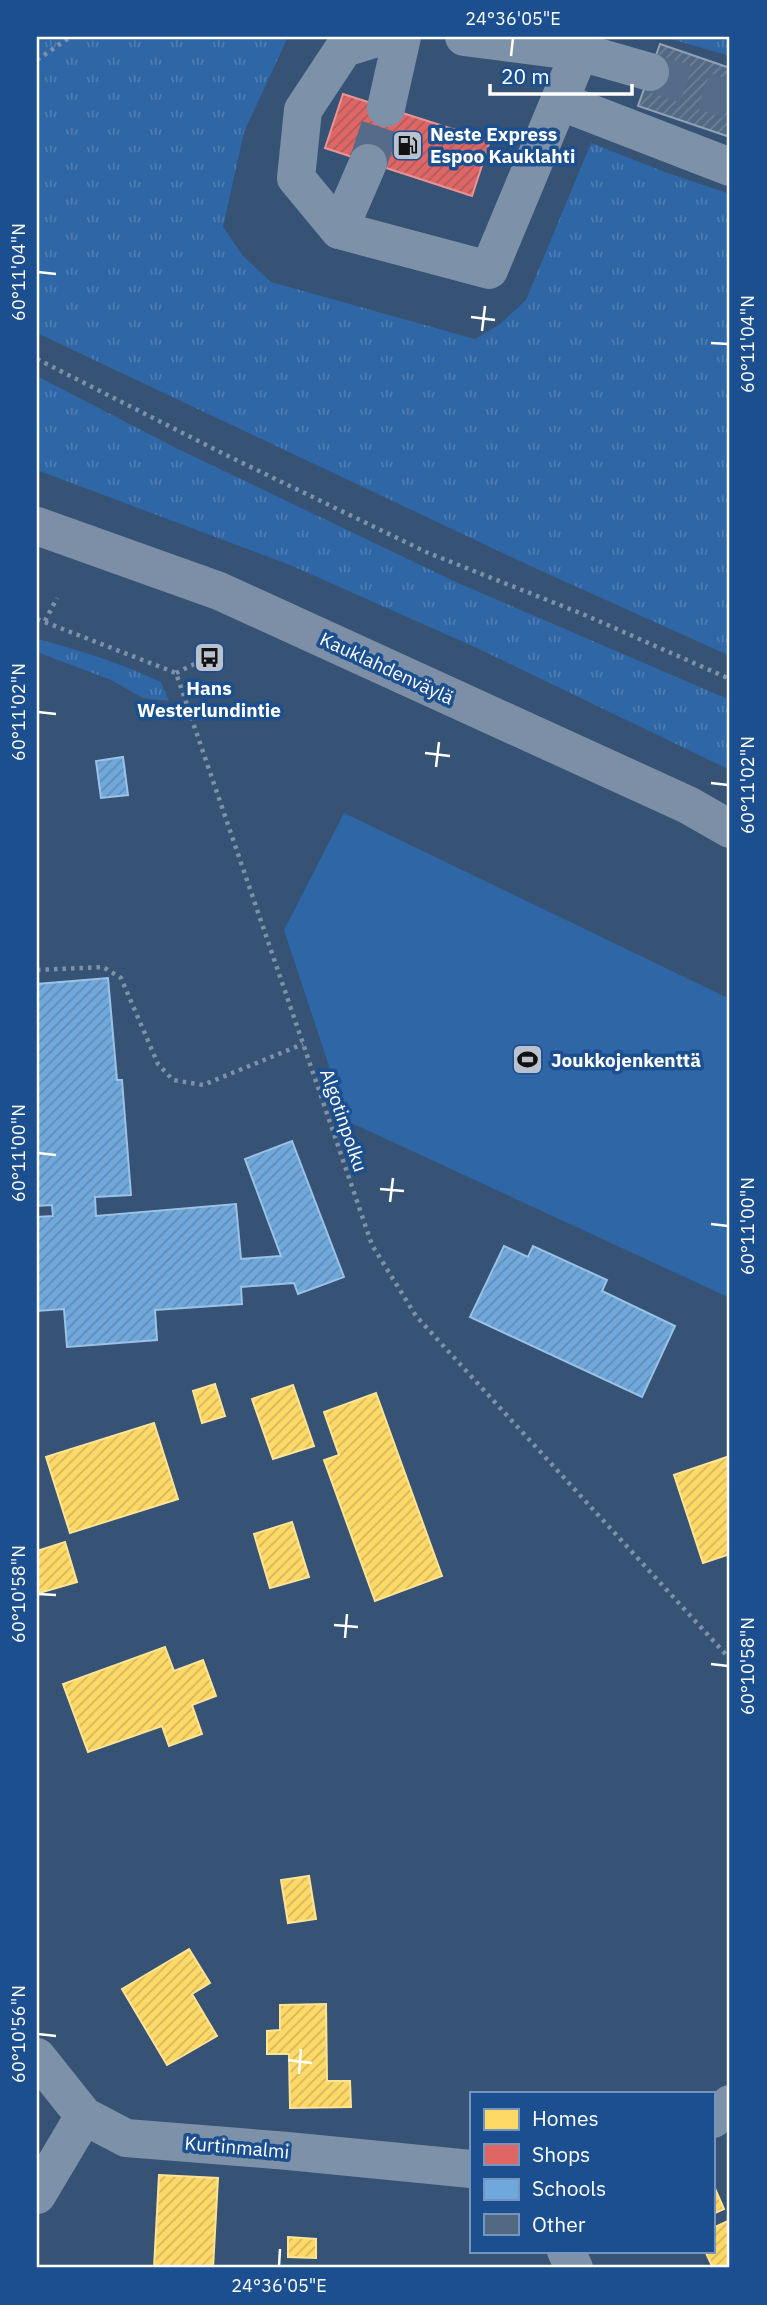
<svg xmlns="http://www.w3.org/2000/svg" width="767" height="2305" viewBox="0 0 767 2305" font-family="'IBM Plex Sans',sans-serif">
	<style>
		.grass { fill: url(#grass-tufts) }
		.garden { fill: #2f66a5 }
		.homes { fill: url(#homes-hatch); stroke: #ffe494; stroke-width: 2 }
		.shops { fill: url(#shops-hatch); stroke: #e99494; stroke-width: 2 }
		.schools { fill: url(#schools-hatch); stroke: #9ac2e6; stroke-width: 2 }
		.building { fill: url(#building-hatch); stroke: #92a2b6; stroke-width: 2 }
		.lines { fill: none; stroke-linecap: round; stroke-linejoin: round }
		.minor-tunnel { stroke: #546c89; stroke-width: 38; stroke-dasharray: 38 19; stroke-linecap: butt }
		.path { stroke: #7d92a8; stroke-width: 4.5; stroke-dasharray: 3.5 5; stroke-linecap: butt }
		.minor { stroke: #7d92a8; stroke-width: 38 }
		.major { stroke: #7d8ea7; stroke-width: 38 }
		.ticks { fill: none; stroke: #fff; stroke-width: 2.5 }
		.labels { text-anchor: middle; stroke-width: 7; stroke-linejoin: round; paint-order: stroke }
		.poi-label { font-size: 19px; font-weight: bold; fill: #fff; stroke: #1b4f8f; text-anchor: start }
		.street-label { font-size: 19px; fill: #fff; stroke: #1b4f8f }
		.neatline { fill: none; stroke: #fff; stroke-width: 2.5 }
		.ticks-label { font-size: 18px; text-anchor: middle; fill: #fff }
	</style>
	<defs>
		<pattern id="grass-tufts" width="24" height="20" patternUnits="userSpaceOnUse" patternTransform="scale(1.75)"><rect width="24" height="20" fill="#2f66a5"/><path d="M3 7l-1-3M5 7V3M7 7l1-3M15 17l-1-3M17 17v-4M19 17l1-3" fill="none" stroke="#4e7db2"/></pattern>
		<pattern id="homes-hatch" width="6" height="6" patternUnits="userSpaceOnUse" patternTransform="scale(1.75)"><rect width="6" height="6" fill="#ffd966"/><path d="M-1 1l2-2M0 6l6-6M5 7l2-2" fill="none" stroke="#d2b660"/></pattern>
		<pattern id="shops-hatch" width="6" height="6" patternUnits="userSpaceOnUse" patternTransform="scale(1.75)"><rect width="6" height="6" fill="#e06666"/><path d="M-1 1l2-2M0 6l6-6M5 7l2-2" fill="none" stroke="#ac5d5d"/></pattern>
		<pattern id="schools-hatch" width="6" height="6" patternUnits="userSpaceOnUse" patternTransform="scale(1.75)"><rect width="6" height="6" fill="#6fa8dc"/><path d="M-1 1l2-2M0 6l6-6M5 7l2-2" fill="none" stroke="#648cb1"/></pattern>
		<pattern id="building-hatch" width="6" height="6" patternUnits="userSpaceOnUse" patternTransform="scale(1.75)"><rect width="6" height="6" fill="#526984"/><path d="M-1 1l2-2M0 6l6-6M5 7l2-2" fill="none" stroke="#6c8096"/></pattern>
	</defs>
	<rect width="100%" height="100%" fill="#365274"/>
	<path class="grass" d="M37,37H288L244,132L223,227L243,256L271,282L475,339L500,324L526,300L591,143L665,172L730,194V656L526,564L37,333Z
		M664,37H730V56Z
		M37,376L178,449L458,583L730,700V770L477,648L290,565L37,470Z
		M37,639C80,650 120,663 161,682L169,701L143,698L111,680L37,652Z"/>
	<path class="garden" d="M344,813L730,999V1298L347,1121L284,930Z"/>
	<path class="homes" d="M215,1384L225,1416L202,1423L193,1391Z
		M293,1385L314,1446L273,1459L252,1399Z
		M376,1393L442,1576L375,1601L324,1460L339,1455L324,1412Z
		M154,1423L178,1499L70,1533L46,1457Z
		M730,1456V1554L703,1563L674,1475Z
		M292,1522L309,1577L270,1588L254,1534Z
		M65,1542L77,1582L39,1593L37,1586V1551Z
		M165,1647L174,1671L203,1660L216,1696L192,1705L202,1734L169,1746L162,1726L88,1752L63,1684Z
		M309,1876L316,1919L288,1923L281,1880Z
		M189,1949L210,1983L192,1994L217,2036L167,2065L122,1989Z
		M326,2004L327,2081H350L351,2107L290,2108L289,2054H267V2031L280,2030V2005Z
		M159,2175L218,2178L213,2268H154Z
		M713,2184L724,2209L713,2214Z
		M730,2220V2268H713L705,2251H713V2228Z
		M288,2237L316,2239V2258L288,2257Z"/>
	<path class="shops" d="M343,94L490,141L472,196L325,148Z"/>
	<path class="schools" d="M123,757L128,795L101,798L96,761Z
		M108,978L117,1080H122L131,1195L95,1197L96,1216L236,1204L241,1259L281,1256L245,1159L292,1141L344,1277L298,1294L294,1283L241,1287L242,1304L155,1310L157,1340L67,1347L64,1309L37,1311V1217L53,1216L52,1205L37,1206V984Z
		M504,1246L528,1257L533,1246L607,1280L602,1291L675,1326L642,1397L470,1317Z"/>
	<path class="building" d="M660,44L730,68V137L638,106Z"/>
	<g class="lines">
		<path class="minor-tunnel" d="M650,72L730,100
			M368,163L386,108"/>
		<path class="path" d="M37,60L70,37
			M37,359L226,455L426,552L585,615L730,679
			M37,619L176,673L372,1245L416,1316L730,1659
			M45,621L57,598
			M176,673L209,657
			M37,970L103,967L121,978L158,1064L173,1080L203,1085L303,1044"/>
		<path class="minor" d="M380,37L344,48L303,110L296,178L339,230L489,270L586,37
			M464,37L580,52L650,72
			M559,101L730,167
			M386,108L402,37
			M339,230L368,163
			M37,2057L84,2116L126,2138L288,2151L471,2169
			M713,2119L730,2104
			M37,2195L84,2116
			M566,2251L574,2268"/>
		<path class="major" d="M37,526L219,591L688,805L730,829"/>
	</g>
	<path class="ticks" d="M511,56L513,38M38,272L56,274M471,317L495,320M482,331L485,306M711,343L728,344M38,712L56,714M425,753L450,756M436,767L439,742M711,783L728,785M38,1153L56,1155M380,1189L404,1191M390,1202L393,1178M711,1224L728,1226M38,1594L56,1595M334,1625L358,1627M345,1638L347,1614M711,1664L728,1666M38,2034L56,2036M288,2060L312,2063M299,2074L301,2049M279,2266L280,2249"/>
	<defs>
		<symbol id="fuel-square" viewBox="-11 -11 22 22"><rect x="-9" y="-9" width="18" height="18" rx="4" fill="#b9c2ce" stroke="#1b4f8f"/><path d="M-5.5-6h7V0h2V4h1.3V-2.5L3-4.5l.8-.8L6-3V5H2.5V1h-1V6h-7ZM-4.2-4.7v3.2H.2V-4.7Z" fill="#111"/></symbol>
		<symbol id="bus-square" viewBox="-11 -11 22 22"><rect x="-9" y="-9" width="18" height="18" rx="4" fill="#b9c2ce" stroke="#1b4f8f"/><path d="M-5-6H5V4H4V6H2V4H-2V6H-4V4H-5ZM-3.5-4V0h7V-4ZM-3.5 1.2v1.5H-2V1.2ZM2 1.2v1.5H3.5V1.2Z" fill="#111"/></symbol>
		<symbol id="stadium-square" viewBox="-11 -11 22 22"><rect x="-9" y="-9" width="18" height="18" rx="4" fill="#b9c2ce" stroke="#1b4f8f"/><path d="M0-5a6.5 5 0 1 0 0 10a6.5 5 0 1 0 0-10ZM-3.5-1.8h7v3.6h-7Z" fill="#111"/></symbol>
	</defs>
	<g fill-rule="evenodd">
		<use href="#fuel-square" x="390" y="128" width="35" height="35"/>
		<use href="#bus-square" x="192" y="640" width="35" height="35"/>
		<use href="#stadium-square" x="510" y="1042" width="35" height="35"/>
	</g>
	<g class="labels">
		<g class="poi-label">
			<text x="430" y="141">Neste Express<tspan x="430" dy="22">Espoo Kauklahti</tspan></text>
			<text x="209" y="695" text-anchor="middle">Hans<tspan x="209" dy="22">Westerlundintie</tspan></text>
			<text x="551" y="1067">Joukkojenkenttä</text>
		</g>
		<g class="street-label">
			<text transform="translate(387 668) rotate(25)" y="7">Kauklahdenväylä</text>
			<text transform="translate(344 1120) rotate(71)" y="7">Algotinpolku</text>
			<text transform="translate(237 2147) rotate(5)" y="7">Kurtinmalmi</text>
		</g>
	</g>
	<rect width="767" height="2305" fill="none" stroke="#1b4f8f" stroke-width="77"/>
	<rect x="470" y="2092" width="245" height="161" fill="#1b4f8f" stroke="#7695bc" stroke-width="2"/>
	<rect x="484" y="2109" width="35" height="21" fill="#ffd966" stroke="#7695bc" stroke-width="2"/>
	<text x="532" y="2126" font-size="21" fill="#ffffff">Homes</text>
	<rect x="484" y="2144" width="35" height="21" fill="#e06666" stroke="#7695bc" stroke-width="2"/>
	<text x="532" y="2162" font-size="21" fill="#ffffff">Shops</text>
	<rect x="484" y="2179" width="35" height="21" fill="#6fa8dc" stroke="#7695bc" stroke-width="2"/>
	<text x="532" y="2196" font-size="21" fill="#ffffff">Schools</text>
	<rect x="484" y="2214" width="35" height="21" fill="#526984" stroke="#7695bc" stroke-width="2"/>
	<text x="532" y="2232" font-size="21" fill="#ffffff">Other</text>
	<path d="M490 84v10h142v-10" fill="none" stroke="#ffffff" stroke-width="3.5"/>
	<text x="501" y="84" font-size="21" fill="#ffffff" stroke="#1b4f8f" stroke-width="5" paint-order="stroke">20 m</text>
	<rect x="38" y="38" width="690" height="2228" class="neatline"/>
	<g class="ticks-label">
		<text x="513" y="25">24°36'05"E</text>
		<text transform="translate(19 272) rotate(-90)" y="6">60°11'04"N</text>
		<text transform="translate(748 344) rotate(-90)" y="6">60°11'04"N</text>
		<text transform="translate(19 712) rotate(-90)" y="6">60°11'02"N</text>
		<text transform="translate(748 785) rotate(-90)" y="6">60°11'02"N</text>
		<text transform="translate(19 1153) rotate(-90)" y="6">60°11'00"N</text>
		<text transform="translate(748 1226) rotate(-90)" y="6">60°11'00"N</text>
		<text transform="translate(19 1594) rotate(-90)" y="6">60°10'58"N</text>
		<text transform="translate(748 1666) rotate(-90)" y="6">60°10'58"N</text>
		<text transform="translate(19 2034) rotate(-90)" y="6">60°10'56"N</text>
		<text x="279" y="2292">24°36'05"E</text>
	</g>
</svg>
